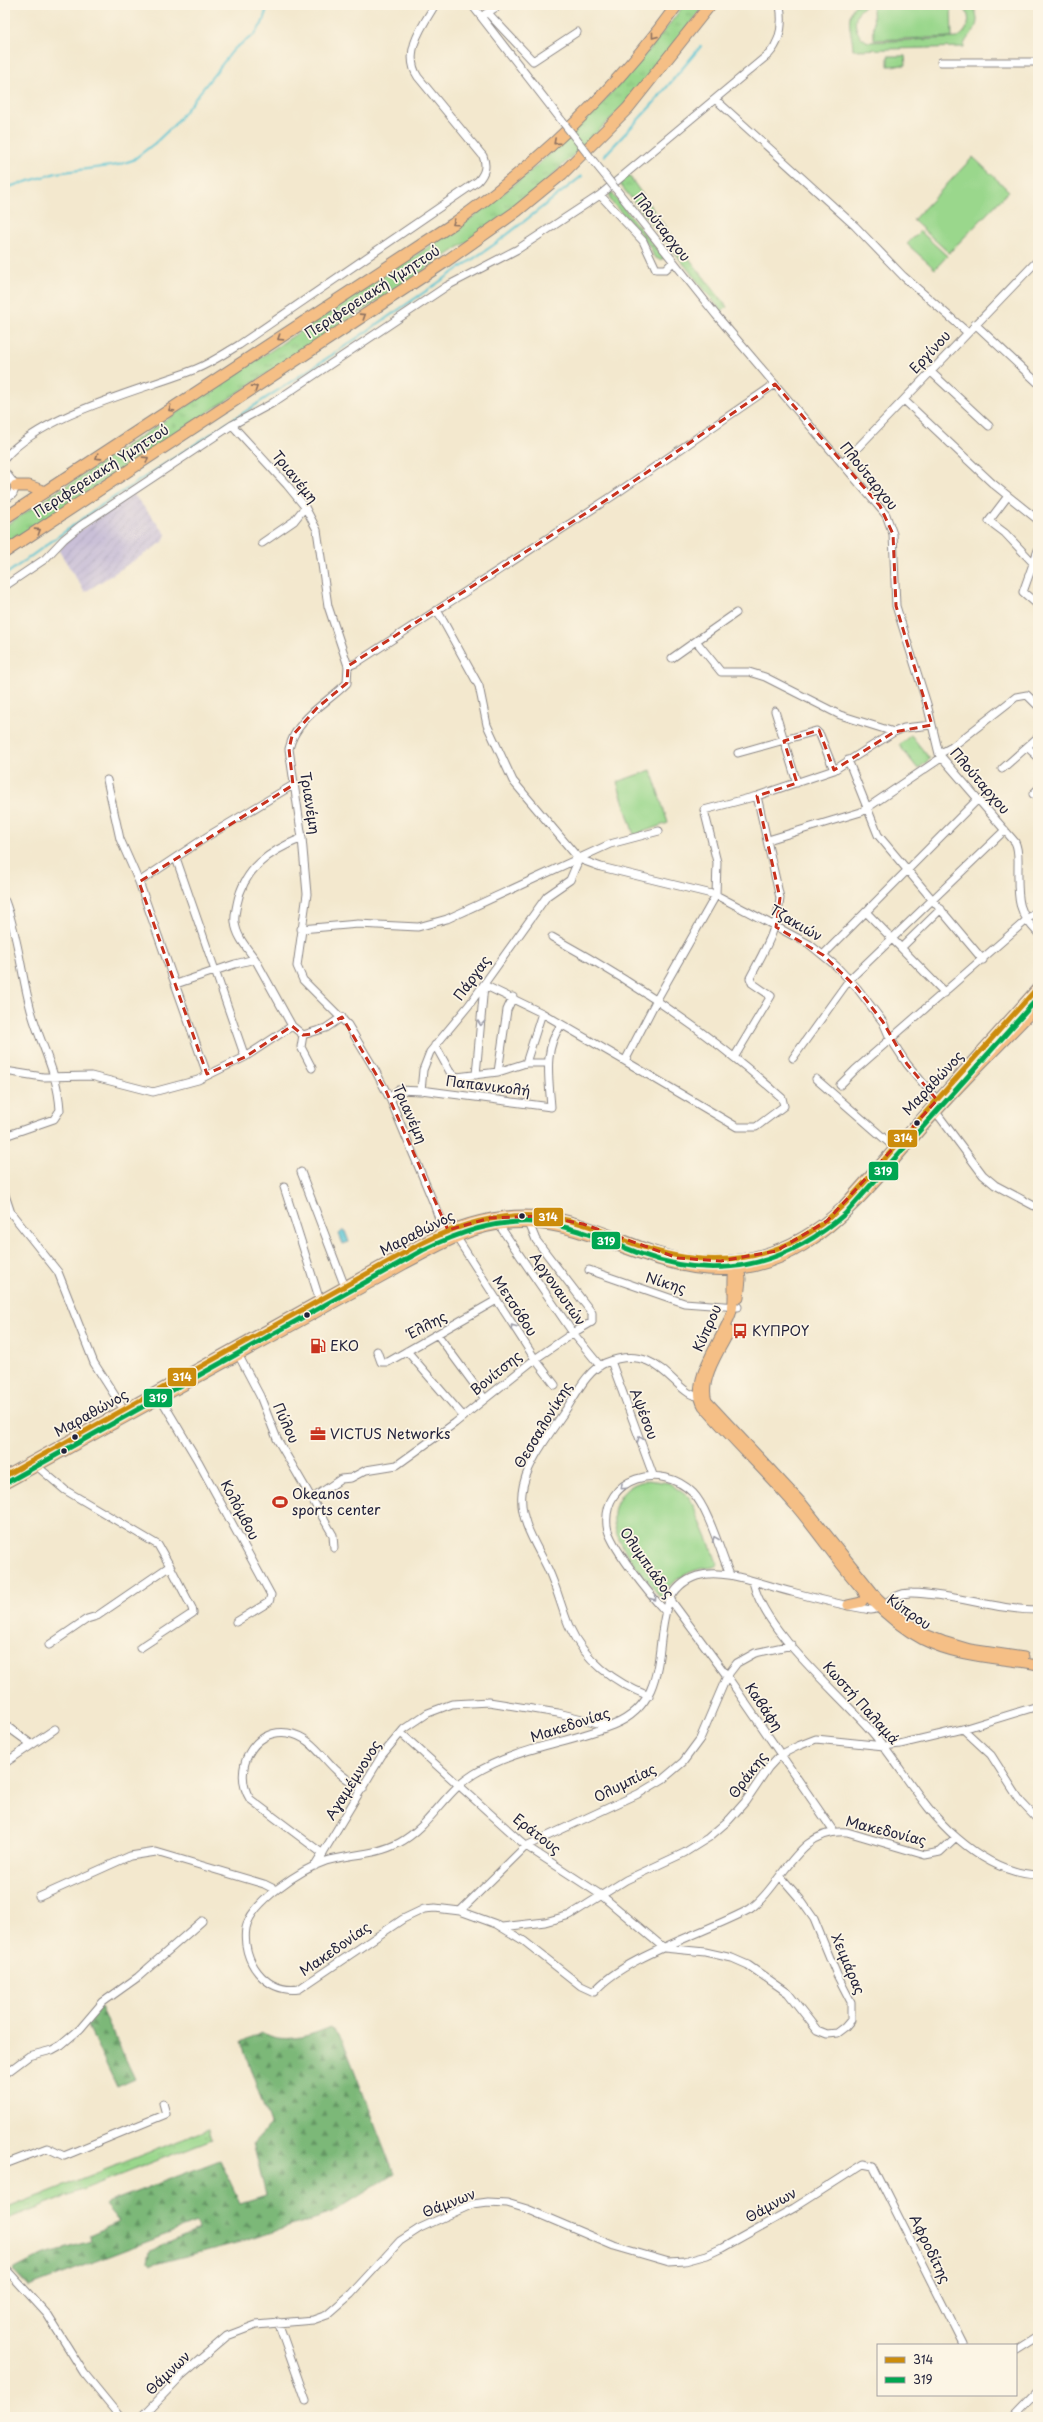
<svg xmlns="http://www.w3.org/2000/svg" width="1043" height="2422" viewBox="0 0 1043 2422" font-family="'Playpen Sans',sans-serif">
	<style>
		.industrial { fill: url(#industrial-furrows) }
		.grass { fill: url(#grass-tufts); stroke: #5e7c64 }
		.forest { fill: url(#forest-firs); stroke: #4e6d5a }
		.green { fill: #9ad78c; stroke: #5e7c64 }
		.water { fill: #59c4d3; stroke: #3e7387 }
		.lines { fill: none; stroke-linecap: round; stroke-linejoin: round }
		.stream { stroke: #59c4d3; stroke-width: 2 }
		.minor-casing { stroke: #8a8584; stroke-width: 9 }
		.major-casing { stroke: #8a8584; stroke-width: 11 }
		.highway-casing { stroke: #8a8584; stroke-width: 13 }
		.minor { stroke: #fff; stroke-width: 7 }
		.major { stroke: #f5bf86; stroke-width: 9 }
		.highway { stroke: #f5bf86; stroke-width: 11 }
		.minor-bridge-casing { stroke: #8a8584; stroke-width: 9; stroke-linecap: butt }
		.minor-bridge { stroke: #fff; stroke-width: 7 }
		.bus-1-casing { stroke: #fcf5e5; stroke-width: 8 }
		.bus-2-casing { stroke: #fcf5e5; stroke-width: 8 }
		.bus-1 { stroke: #cc8c0c; stroke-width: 5 }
		.bus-2 { stroke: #00a651; stroke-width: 5 }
		.oneway { stroke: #8c7060 }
		.oneway2 { stroke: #9c9ca7 }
		.marked { fill: none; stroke: #c8321e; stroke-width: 3; stroke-dasharray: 8 5; stroke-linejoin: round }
		.bus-dot { fill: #22223b; stroke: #fcf5e5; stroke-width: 1.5 }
		.labels { text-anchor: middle; stroke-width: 3.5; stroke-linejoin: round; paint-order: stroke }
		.street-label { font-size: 14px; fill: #22223b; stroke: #fcf5e5 }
		.poi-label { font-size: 14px; fill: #22223b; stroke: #fcf5e5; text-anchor: start }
		.line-badge { stroke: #fcf5e5; stroke-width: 1.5 }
		.badge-label { font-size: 11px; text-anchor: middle; font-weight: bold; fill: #fff }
	</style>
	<defs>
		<pattern id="industrial-furrows" width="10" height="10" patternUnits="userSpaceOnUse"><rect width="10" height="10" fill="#c9bfd7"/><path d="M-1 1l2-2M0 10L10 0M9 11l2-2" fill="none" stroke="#aca4b9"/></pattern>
		<pattern id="grass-tufts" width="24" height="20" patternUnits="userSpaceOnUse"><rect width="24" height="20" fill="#9ad78c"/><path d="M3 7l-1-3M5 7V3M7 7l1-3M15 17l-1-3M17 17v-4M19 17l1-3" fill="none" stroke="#84b87a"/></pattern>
		<pattern id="forest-firs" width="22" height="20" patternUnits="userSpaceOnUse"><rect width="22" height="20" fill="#7bb878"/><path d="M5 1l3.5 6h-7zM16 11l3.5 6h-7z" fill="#649564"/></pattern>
	</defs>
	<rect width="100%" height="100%" fill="#fcf5e5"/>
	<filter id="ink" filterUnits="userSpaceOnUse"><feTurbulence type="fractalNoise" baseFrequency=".025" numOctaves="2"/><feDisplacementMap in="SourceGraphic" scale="8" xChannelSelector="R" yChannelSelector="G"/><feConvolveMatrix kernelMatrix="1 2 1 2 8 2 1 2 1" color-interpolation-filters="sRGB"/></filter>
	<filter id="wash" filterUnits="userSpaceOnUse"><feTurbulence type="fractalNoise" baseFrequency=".012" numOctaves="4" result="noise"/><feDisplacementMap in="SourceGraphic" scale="16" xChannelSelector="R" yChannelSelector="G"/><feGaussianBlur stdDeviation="0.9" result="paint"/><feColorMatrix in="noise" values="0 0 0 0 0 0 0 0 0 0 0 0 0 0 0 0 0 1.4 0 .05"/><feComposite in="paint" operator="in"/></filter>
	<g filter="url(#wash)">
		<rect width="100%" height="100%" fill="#f3e8ce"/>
		<path class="industrial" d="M133,494L166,534L163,542L85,592L59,551L69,538Z"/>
		<path class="grass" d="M684,5H705L624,106L539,188L476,236L5,546V526L466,222C550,161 622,89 684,5Z
			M628,174L667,230L727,307L722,312L619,183Z
			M610,191L664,258L660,260L654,257L650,247L637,229L613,204L610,199Z
			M209,2129L212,2139L5,2220V2209Z"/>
		<path class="forest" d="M101,2007L135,2079L117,2087L87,2024Z
			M331,2027L343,2041L394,2174L332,2213L244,2241L151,2265L148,2262L150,2251L198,2230L196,2223L29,2287L13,2270L42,2255L91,2241L89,2235L119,2222L105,2205L107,2203L220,2160L240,2203L266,2195L253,2143L270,2125L241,2042L261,2032C284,2045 309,2036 331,2027Z"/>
		<path class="green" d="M855,5H867C851,13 852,34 868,42L957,38C970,30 973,16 961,5H972C987,29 964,35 964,47L853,50C853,34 844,20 855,5Z
			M951,5L952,37L874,40L873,6Z
			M888,56H905L906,65L888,66Z
			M973,157L1009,191L949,253L913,220Z
			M920,231L947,256L935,269L907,244Z
			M911,735L930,759L918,769L899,745Z
			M651,770L668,823L634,835L617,782Z
			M648,1480L669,1483L690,1498L718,1564C714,1569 706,1567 700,1569C687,1572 666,1584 662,1597H660C641,1571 599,1532 619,1499C626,1487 635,1483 648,1480Z"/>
		<path class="water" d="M342,1231H345L349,1242L343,1244L339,1234Z"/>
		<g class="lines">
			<path class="stream" d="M604,156L652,105L701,46
				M5,188L56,173L118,165L133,160L155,143L175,124L234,49L254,35L262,24L268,5
				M5,575L96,509L338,351L495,244L582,176"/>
		</g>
	</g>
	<g filter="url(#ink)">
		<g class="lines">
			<defs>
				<path id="minor" d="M472,5L562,121
					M488,13L533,61L577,32
					M485,14L500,5
					M941,62H1038
					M715,99L855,226L903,276L967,332
					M594,162L607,178
					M615,188L716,315L886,515L893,534L896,606L927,704L939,754L1015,842C1019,850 1018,859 1018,867C1018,897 1016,911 1038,933
					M600,195L643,241L656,269H666L673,262
					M975,324L1038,383
					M930,371L989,426
					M904,400L992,483L1038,520
					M232,425L287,485L305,507L317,530L328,606L348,666L347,683C326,704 296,718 289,749L302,838L307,894L297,966L303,980L348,1025L375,1070L391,1101L434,1204L447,1242
					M5,458C42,414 142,390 196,369C211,363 225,353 239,345L478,181C485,173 487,166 483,156L418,77C402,53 422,26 435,5
					M843,463L1038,260
					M5,472L16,486L13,494L5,500
					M1008,496L989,521L1005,533L1038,568
					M262,543L294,521L305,507
					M1038,550L1023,592L1038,605
					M5,586L45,559L64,539L80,526L232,425L271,404L447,286L518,249L600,195L769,54C782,40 783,23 780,5
					M437,610L479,686L487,725L513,781L579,859
					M736,613L696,641L721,672H749L765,677L840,715L894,732L904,728L932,725
					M672,658L696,641
					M348,666L356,663L611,497L775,384
					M775,711L797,783
					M1027,747L1038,757
					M738,753L816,731L820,735L834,770
					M939,754L952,747L1016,697L1027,695L1038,706
					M848,760L878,835L983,960
					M1002,769L1038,737
					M107,780L120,839L139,882L207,1074
					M1033,794L1038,789
					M757,796L834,770L894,732
					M768,840L861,812L941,758
					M176,858L245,1057
					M579,859L601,867L716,895L809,944L836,966L857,988L883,1022L890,1038L907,1064L937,1100
					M139,882L208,836L293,785
					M5,901C19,938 21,976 32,1014C42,1048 58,1074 60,1110L54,1119L5,1136
					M866,912L945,993
					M301,929L358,924L418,927L447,919L610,844L659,831
					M552,937C634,982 712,1035 782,1098L784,1106L756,1127H737L625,1061
					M901,948L941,909
					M823,955L978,799
					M255,959C247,948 236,936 235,922C234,916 236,910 237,904C244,868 270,851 302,838
					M176,984L235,964L255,959L292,1026L303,1035L326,1028L342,1017
					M303,1035L301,1047L312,1068
					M435,1045L450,1072L457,1077L498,1072L526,1063L542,1013
					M793,1058L849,980L1005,830
					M526,1063H547
					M5,1071L43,1077L91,1076L153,1092L198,1080L245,1057L292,1026
					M498,1072L507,1010L513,997
					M476,1075L484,985L542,1013L625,1061L656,1001L716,895L717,862L704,810L757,796L780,898C777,931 765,949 750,978L752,983L771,996L735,1056
					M816,1079L894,1147
					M840,1085L855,1070L1038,910
					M421,1090L551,1107C549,1078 543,1050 561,1025
					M391,1101L394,1094L398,1090L421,1091L423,1070L430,1052L469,1005L547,896L570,880L579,859
					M936,1112L983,1175L995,1185L1038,1208
					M301,1172L345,1287
					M284,1187L320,1301
					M5,1195L11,1213L58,1272L94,1363L124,1410
					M435,1206L450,1235
					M499,1225L573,1333L600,1366
					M457,1238L535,1359L555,1385
					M589,1270L684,1303L738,1307
					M437,1334L485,1399
					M377,1351L381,1362H388L495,1301
					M407,1351L463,1416
					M239,1356L260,1396L277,1439L333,1535L334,1548
					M611,1361L653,1475
					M161,1399L198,1461L271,1595L269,1602L236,1622
					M38,1467L65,1490L158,1545L170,1566L97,1616L87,1619L49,1645
					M313,1498L341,1479L351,1478L366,1470L397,1465L455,1423L535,1359L573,1333L592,1322V1313L536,1240L529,1223
					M753,1582C765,1633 837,1691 872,1732C901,1766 923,1809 957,1838C980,1858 1007,1874 1038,1875
					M670,1599L727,1676L834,1832
					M665,1611C651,1596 609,1545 607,1526C602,1477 661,1461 693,1493C708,1508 721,1554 730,1575
					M140,1648L193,1613L192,1608L170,1566
					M649,1696C615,1683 584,1660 569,1626C561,1607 557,1588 548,1569C537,1546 519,1521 522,1493C525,1464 549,1435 565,1411C576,1395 586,1371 605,1363C663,1339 675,1401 703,1396
					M5,1725L31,1744
					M963,1729L991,1755L1021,1802L1038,1820
					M401,1733L526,1846L601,1895L664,1948L705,1952L732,1958L748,1965L788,1993L817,2030L827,2034L837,2033L845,2027L851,2020V2002L837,1975L814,1919L800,1899L781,1877
					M5,1763L55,1729
					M956,1837L940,1852L925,1855L847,1832C798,1827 783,1885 750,1909C706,1933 624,1956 594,1992L581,1986L524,1941L496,1924L460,1911L435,1908L424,1909L403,1919L299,1989C265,1994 241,1960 246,1928C251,1902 302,1869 326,1861C351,1854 376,1855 399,1843C431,1826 444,1792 474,1774C516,1748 568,1743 613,1725C690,1694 634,1597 697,1576C724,1567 765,1586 792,1592C818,1599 845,1606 871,1610C883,1610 891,1592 912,1593C955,1594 995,1610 1038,1610
					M323,1854L250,1799C232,1771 252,1728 288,1733C310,1736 321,1756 336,1770C344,1778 353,1783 363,1789
					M315,1866L382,1755L404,1729L428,1713L452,1704L489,1702L558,1713L610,1726
					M39,1897L130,1856L156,1852L264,1884L276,1890
					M460,1911L526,1846L638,1794L663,1779L683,1762L700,1739L727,1676L737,1663L755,1653L792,1645
					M502,1927L545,1922L570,1915L626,1880L684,1853L708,1838L729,1820L745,1802L768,1768L780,1755L798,1746L816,1739L884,1746L900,1744L963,1729L1038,1706
					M5,2074L29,2056L52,2050L61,2045L80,2029L103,2002L138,1977L202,1921
					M5,2164L47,2148L64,2156L166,2114L163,2103
					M5,2268L47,2314L84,2373L120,2417
					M278,2322L306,2401
					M1016,2350L1038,2336
					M142,2417L182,2375L227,2336L256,2325L313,2320L327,2315L351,2294L400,2241L420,2228L473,2204L488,2202L507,2203L527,2209L614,2246L669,2262L685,2261L707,2255L722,2248L794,2208L863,2164L873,2166L963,2345
					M1013,2417L1038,2391"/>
				<path id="major" d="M735,1265C730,1280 736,1298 731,1314C723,1338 688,1381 703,1406C733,1441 766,1472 796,1507C835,1553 867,1611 923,1640C959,1658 999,1658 1038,1665
					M739,1265L741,1279L739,1298
					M730,1331C720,1350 700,1379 707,1401L802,1503L877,1597L896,1615L925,1634L943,1641L970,1649L1024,1657
					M5,1476L420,1244C461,1222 504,1210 551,1217C588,1223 621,1240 657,1252C724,1274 791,1255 841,1208L1038,987
					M5,1484C108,1428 211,1370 314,1314C345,1297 375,1281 405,1264C429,1252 451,1238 477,1230C548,1209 599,1243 665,1262C795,1301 858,1200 933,1116C966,1078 1003,1043 1038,1006
					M848,1605L862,1602L865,1597L862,1590"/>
				<path id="highway" d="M16,486H29L45,492
					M5,518L453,224C539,163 615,91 677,5
					M5,552L445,262L517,211L562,174L628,108L710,5"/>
			</defs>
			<use href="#minor" class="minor-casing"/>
			<use href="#major" class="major-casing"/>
			<use href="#highway" class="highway-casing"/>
			<use href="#minor" class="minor"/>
			<use href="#major" class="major"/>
			<use href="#highway" class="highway"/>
			<defs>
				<path id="minor-bridge" d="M562,121L594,162
					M607,178L615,188"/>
			</defs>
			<use href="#minor-bridge" class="minor-bridge-casing"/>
			<use href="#minor-bridge" class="minor-bridge"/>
			<defs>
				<path id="bus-1" d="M5,1476L420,1244C461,1223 503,1211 549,1217C578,1220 605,1232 631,1243C688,1264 745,1268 800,1238C841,1216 870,1175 901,1140C947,1089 992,1038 1038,987"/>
				<path id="bus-2" d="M8,1482L423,1250C458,1233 494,1220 534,1222C572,1225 606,1241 641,1254C717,1282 786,1266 846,1213L1038,998"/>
			</defs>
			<use href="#bus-1" class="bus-1-casing"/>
			<use href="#bus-2" class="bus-2-casing"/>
			<use href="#bus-1" class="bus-1"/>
			<use href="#bus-2" class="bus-2"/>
		</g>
		<defs><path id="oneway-chevron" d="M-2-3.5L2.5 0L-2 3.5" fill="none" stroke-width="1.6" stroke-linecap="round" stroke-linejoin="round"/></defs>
		<g class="oneway">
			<use href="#oneway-chevron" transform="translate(654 36) rotate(128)"/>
			<use href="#oneway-chevron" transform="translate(556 142) rotate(138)"/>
			<use href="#oneway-chevron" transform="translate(455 223) rotate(145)"/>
			<use href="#oneway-chevron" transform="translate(363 316) rotate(-33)"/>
			<use href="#oneway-chevron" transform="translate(280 338) rotate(147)"/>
			<use href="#oneway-chevron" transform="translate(255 388) rotate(-33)"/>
			<use href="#oneway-chevron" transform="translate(171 409) rotate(147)"/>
			<use href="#oneway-chevron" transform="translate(98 457) rotate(147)"/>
			<use href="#oneway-chevron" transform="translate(146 459) rotate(-33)"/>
			<use href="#oneway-chevron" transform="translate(38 531) rotate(-33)"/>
		</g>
		<g class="oneway2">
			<use href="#oneway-chevron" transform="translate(481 1023) rotate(96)"/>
			<use href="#oneway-chevron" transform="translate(513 1327) rotate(-124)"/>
			<use href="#oneway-chevron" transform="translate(640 1439) rotate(-111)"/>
			<use href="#oneway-chevron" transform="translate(623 1487) rotate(137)"/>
			<use href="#oneway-chevron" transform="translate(715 1539) rotate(-112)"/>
			<use href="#oneway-chevron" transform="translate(654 1598) rotate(54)"/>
		</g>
	</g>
	<path class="marked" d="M775,384L880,506L893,534L896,606L932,725L894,732L834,770L819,730L784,741L797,783L757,796L780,898L776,927L823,955L857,988L883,1022L907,1064L937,1100L827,1221L776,1251L721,1261L678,1258L583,1224L543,1216L490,1218L448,1230L386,1091L342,1017L312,1034L303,1035L292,1026L245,1057L207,1074L139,882L293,785L289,749L292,736L317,708L347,683L348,666L611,497Z"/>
	<defs>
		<symbol id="bus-bare" viewBox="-9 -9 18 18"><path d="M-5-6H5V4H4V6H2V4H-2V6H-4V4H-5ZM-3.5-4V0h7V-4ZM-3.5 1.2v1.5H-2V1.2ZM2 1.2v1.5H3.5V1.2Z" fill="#c8321e" stroke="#fcf5e5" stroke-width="2.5" paint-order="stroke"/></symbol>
		<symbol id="fuel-bare" viewBox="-9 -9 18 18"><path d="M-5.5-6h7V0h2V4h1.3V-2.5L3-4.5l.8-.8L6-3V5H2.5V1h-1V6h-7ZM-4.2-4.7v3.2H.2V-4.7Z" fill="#c8321e" stroke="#fcf5e5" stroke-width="2.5" paint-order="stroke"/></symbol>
		<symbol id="office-bare" viewBox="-9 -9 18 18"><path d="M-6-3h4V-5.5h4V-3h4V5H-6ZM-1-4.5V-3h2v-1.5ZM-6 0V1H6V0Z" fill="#c8321e" stroke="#fcf5e5" stroke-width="2.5" paint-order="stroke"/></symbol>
		<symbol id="stadium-bare" viewBox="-9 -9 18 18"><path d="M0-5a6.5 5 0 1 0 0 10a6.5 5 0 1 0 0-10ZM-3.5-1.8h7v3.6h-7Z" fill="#c8321e" stroke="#fcf5e5" stroke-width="2.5" paint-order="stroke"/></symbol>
	</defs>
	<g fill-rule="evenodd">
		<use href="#bus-bare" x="729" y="1320" width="22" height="22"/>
		<use href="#fuel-bare" x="307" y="1335" width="22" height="22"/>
		<use href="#office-bare" x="307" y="1423" width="22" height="22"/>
		<use href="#stadium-bare" x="269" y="1491" width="22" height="22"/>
	</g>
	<g class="bus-dot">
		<circle cx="917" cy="1123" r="3.5"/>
		<circle cx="522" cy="1216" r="3.5"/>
		<circle cx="307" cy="1315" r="3.5"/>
		<circle cx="75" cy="1437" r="3.5"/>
		<circle cx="64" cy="1451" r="3.5"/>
	</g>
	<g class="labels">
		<g class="street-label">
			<text transform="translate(662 227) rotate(52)" y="5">Πλούταρχου</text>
			<text transform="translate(372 292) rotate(-33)" y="5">Περιφερειακή Υμηττού</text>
			<text transform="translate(930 352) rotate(-47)" y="5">Εργίνου</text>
			<text transform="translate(101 471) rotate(-33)" y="5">Περιφερειακή Υμηττού</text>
			<text transform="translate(869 476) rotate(51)" y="5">Πλούταρχου</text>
			<text transform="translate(295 477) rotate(51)" y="5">Τριανέμη</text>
			<text transform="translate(980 781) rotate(49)" y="5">Πλούταρχου</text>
			<text transform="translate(310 803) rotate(81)" y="5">Τριανέμη</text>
			<text transform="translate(796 923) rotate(30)" y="5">Τζακιών</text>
			<text transform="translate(472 978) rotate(-54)" y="5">Πάργας</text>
			<text transform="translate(933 1083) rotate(-47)" y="5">Μαραθώνος</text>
			<text transform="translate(488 1086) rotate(7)" y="5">Παπανικολή</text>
			<text transform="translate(410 1114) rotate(66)" y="5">Τριανέμη</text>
			<text transform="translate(417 1233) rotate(-27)" y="5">Μαραθώνος</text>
			<text transform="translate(666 1283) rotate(17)" y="5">Νίκης</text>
			<text transform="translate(558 1289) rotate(55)" y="5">Αργοναυτών</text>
			<text transform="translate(515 1306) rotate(57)" y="5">Μετσόβου</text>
			<text transform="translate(427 1325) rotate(-28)" y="5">Έλλης</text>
			<text transform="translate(707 1328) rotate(-66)" y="5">Κύπρου</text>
			<text transform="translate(496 1373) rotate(-39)" y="5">Βονίτσης</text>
			<text transform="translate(91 1413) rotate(-29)" y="5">Μαραθώνος</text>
			<text transform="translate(644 1414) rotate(69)" y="5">Αψέσου</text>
			<text transform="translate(286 1423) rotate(66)" y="5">Πύλου</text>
			<text transform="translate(543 1425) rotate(-59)" y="5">Θεσσαλονίκης</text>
			<text transform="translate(240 1510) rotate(62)" y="5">Κολόμβου</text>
			<text transform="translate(647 1563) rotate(55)" y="5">Ολυμπιάδος</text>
			<text transform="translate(909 1612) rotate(35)" y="5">Κύπρου</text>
			<text transform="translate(861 1703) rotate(48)" y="5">Κωστή Παλαμά</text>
			<text transform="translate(764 1707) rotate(56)" y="5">Καβάφη</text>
			<text transform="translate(570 1725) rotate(-18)" y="5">Μακεδονίας</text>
			<text transform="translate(748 1775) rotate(-53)" y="5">Θράκης</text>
			<text transform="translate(353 1780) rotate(-58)" y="5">Αγαμέμνονος</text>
			<text transform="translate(625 1783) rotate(-27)" y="5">Ολυμπίας</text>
			<text transform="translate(886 1831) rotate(14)" y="5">Μακεδονίας</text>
			<text transform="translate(537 1834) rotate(38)" y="5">Εράτους</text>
			<text transform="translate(335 1949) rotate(-35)" y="5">Μακεδονίας</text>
			<text transform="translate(848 1964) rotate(67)" y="5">Χειμάρας</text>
			<text transform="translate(449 2203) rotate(-21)" y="5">Θάμνων</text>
			<text transform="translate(771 2205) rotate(-29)" y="5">Θάμνων</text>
			<text transform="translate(930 2249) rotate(64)" y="5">Αφροδίτης</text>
			<text transform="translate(168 2373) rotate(-44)" y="5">Θάμνων</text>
		</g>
		<g class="poi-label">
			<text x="752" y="1336">ΚΥΠΡΟΥ</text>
			<text x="330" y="1351">EKO</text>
			<text x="330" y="1439">VICTUS Networks</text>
			<text x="292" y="1499">Okeanos<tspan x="292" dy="16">sports center</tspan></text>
		</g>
	</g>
	<g class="line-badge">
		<rect x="887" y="1129" width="31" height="19" rx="4" fill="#cc8c0c"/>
		<rect x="868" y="1161" width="31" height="20" rx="4" fill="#00a651"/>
		<rect x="533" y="1207" width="31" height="20" rx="4" fill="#cc8c0c"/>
		<rect x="591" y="1231" width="30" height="19" rx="4" fill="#00a651"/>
		<rect x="167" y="1367" width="30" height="20" rx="4" fill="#cc8c0c"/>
		<rect x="143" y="1388" width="30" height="20" rx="4" fill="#00a651"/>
	</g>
	<g class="badge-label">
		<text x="903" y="1142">314</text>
		<text x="883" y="1175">319</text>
		<text x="548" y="1221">314</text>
		<text x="606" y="1245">319</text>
		<text x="182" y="1381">314</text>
		<text x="158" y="1402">319</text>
	</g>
	<rect width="1043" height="2422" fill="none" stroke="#fcf5e5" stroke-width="20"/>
	<rect x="877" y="2344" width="140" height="52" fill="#fcf5e5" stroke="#a5a1a1"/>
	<rect x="885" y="2357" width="20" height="6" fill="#cc8c0c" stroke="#a5a1a1"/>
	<text x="913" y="2364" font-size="12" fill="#22223b">314</text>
	<rect x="885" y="2377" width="20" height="6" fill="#00a651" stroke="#a5a1a1"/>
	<text x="913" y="2384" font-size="12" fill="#22223b">319</text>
</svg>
